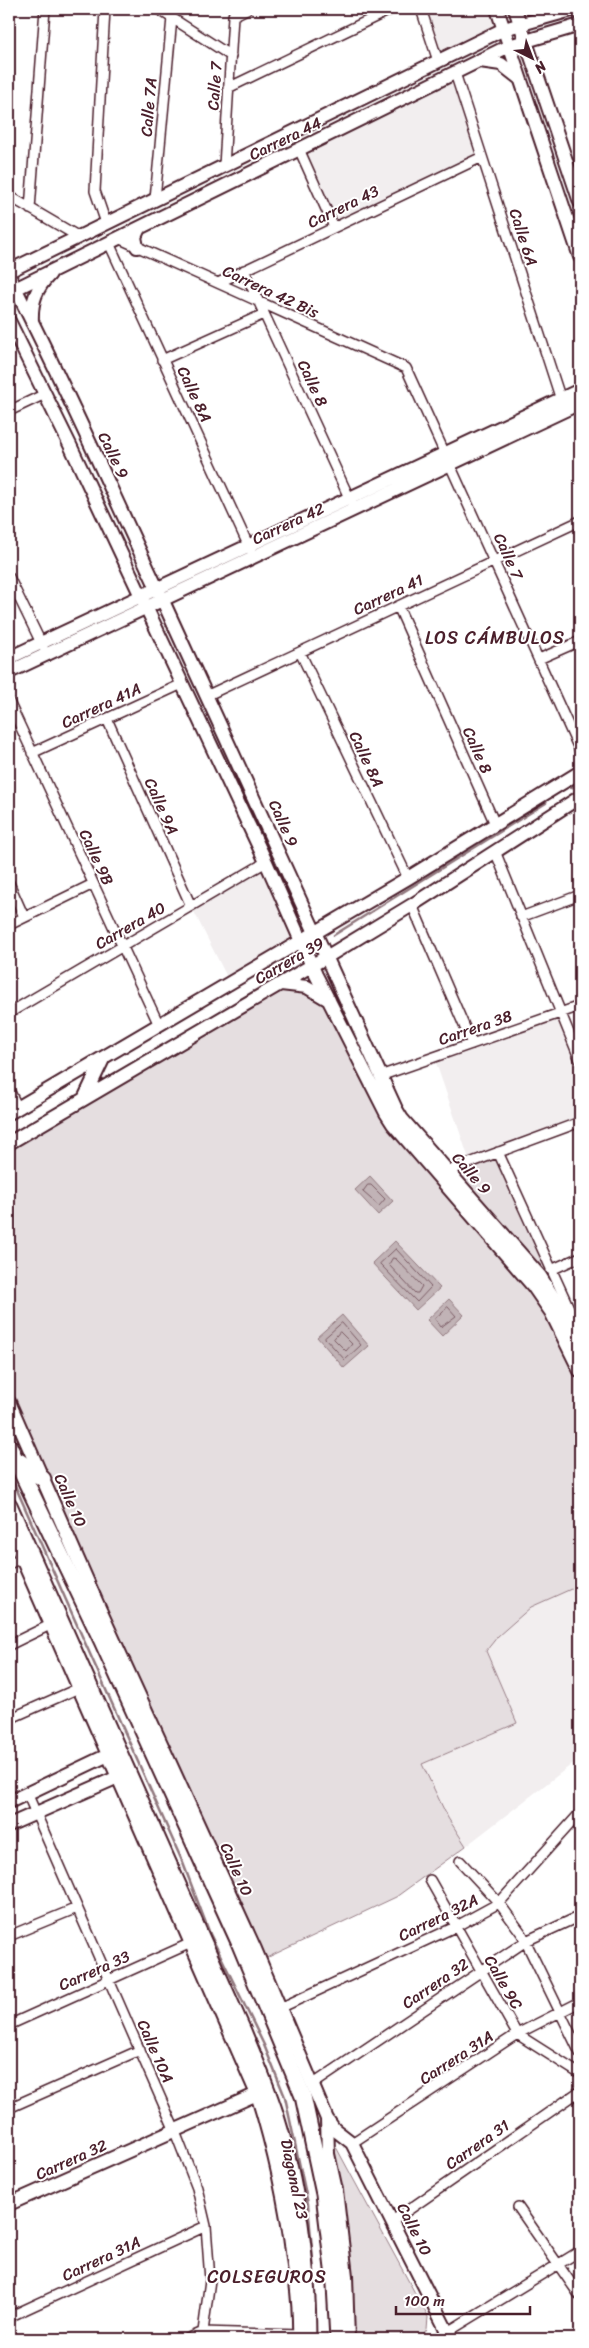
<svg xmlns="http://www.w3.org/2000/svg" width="589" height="2348" viewBox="0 0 589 2348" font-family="Sriracha,sans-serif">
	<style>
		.built { fill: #f2eeef }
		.green { fill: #e5dee0; stroke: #987e86 }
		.water { fill: #c1b3b6; stroke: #91787e }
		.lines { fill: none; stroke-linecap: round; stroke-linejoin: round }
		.shore { stroke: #7a5a63; stroke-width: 1 }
		.stream { stroke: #91787e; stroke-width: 2.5 }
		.street-casing { stroke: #4a1f2b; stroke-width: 12 }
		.secondary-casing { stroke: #4a1f2b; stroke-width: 16 }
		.primary-casing { stroke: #4a1f2b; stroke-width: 19 }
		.street { stroke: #fff; stroke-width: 9 }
		.secondary { stroke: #fff; stroke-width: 12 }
		.primary { stroke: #fff; stroke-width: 15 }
		.labels { text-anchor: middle; stroke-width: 4; stroke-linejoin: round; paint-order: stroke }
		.street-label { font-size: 16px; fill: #4a1f2b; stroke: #fff }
		.neighbourhood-label { font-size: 18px; letter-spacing: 1px; fill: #4a1f2b; stroke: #fff }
	</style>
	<rect width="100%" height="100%" fill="#fff"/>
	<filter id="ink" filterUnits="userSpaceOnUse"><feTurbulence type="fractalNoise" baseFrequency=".02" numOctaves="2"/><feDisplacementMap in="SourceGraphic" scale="10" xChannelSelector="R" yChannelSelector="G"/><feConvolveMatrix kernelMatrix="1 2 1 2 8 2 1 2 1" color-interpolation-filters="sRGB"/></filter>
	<g filter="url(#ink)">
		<path class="built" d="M421,9H497L504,29L438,61Z
			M455,73L482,157L334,227L299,149Z
			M266,862L302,941L230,983L191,906Z
			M561,1013L580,1060V1122L470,1162L434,1057Z
			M580,1585V1758L466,1846L448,1818L422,1764L517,1723L486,1651L498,1636L531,1607Z"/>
		<path class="green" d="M278,984L320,993L359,1058L524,1275L580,1371V1585L531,1607L498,1636L486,1651L517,1723L422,1764L448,1818L466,1846L396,1897L260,1961L9,1402V1143Z
			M498,1152L551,1270L540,1276L448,1171Z
			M333,2147H336L428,2317L427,2329L423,2334L410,2339H353Z"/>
		<path class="water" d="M370,1176L393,1201L378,1215L355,1190Z
			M395,1241L440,1288L416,1310L372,1263Z
			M449,1299L464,1315L442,1336L427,1320Z
			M342,1315L369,1346L344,1368L317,1337Z"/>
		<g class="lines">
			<path class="shore" d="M368,1185H371L385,1199L379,1206L363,1192Z
				M396,1249L431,1287L417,1302L380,1264Z
				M393,1258L396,1259L422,1286L418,1293H415L389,1265Z
				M448,1307L456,1316L441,1327L435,1319Z
				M342,1323L361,1345L345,1360L325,1338Z
				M340,1332L352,1344L346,1351L334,1339Z"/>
			<path class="stream" d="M571,788L580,783
				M334,935L546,803
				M9,1472L183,1863L210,1934L264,2045L285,2097L308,2204L314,2272"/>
			<defs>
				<path id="street" d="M105,9L95,191L106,223
					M158,9L231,56
					M421,9L438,61
					M233,16L247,9
					M455,73L562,403
					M228,88L392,9
					M299,149L334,227
					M224,166L233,16L235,9
					M9,196L79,237
					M155,199L172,18
					M30,209L45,9
					M118,238L406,368L580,751
					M109,243L250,549
					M244,270L352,504
					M218,283L482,157
					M162,360L264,314
					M9,411L45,394
					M9,577L43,647
					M398,606L495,824
					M300,652L408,878
					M539,659L580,641
					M208,695L580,521
					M9,702L159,1025
					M107,719L191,906
					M32,753L182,684
					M495,851L580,1060
					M9,883L24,917
					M412,905L472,1044
					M521,917L580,895
					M9,925L93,884
					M9,1013L266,862
					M380,1076L580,1006
					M9,1090L18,1108
					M498,1152L580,1332
					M448,1171L580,1122
					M551,1270L580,1257
					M9,1564L21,1558
					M9,1645L52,1624
					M9,1719L79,1688
					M27,1793L172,2124L197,2188L206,2226L210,2280L202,2339
					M460,1861L499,1903L522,1934L580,2053
					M430,1880L517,2034L580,2074
					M9,1936L77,1908
					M280,2008L455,1927L499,1903L580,1813
					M9,2025L191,1943
					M312,2085L526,1941L580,1916
					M9,2108L140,2050
					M352,2143L517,2034L580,2002
					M518,2207L580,2296
					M391,2222L580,2091
					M9,2317L206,2226
					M9,2338V2339
					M187,2339L203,2332L299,2335
					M436,2339L580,2251"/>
				<path id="secondary" d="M497,9L580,257
					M515,9L580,202
					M480,61L501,64L519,78
					M137,247L135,237L139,228
					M9,271L504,29L575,9
					M9,276C64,382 112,493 163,601C242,770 317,940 396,1109L402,1119L540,1276L560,1308L580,1351
					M9,292L509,46L580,25
					M9,321L70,445L266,862L316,975L386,1113L393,1124L533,1286L551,1312L580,1371
					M32,322C31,302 36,288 50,274
					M9,658L580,390
					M9,672L580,403
					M281,984L307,987L329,1000
					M84,1099L104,1057
					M9,1113L408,878L580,772
					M9,1143L333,953L412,905L580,797
					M9,1402L100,1610L255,1949L327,2119L334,2129L352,2143L451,2339
					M9,1529L257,2094C274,2149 286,2202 293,2259C297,2286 300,2312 299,2339
					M9,1802L108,1755
					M9,1825L118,1777
					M327,2119L328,2154L336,2190L346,2276L348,2339
					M9,2204L257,2094"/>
				<path id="primary" d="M9,1446L102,1641L239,1942L303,2096L324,2194L335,2285L338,2339
					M19,1461L43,1479
					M9,1505L243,2031C254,2058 266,2085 275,2113C298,2186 308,2262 308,2339"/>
			</defs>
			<use href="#street" class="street-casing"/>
			<use href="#secondary" class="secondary-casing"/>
			<use href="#primary" class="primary-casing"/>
			<use href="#street" class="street"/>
			<use href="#secondary" class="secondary"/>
			<use href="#primary" class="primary"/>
		</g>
	</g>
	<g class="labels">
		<g class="street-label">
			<text transform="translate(214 86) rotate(-86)" y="6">Calle 7</text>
			<text transform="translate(148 107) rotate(-85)" y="6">Calle 7A</text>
			<text transform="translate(285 138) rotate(-26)" y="6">Carrera 44</text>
			<text transform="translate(343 206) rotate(-26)" y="6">Carrera 43</text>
			<text transform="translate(524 237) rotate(72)" y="6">Calle 6A</text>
			<text transform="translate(271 291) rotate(25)" y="6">Carrera 42 Bis</text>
			<text transform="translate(313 383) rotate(65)" y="6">Calle 8</text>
			<text transform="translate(195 394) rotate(65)" y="6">Calle 8A</text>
			<text transform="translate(114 455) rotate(64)" y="6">Calle 9</text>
			<text transform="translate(288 523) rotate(-25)" y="6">Carrera 42</text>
			<text transform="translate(509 556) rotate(66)" y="6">Calle 7</text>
			<text transform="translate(388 594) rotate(-25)" y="6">Carrera 41</text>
			<text transform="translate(101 705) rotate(-25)" y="6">Carrera 41A</text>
			<text transform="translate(478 750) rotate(66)" y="6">Calle 8</text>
			<text transform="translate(367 759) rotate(65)" y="6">Calle 8A</text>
			<text transform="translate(162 806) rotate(66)" y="6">Calle 9A</text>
			<text transform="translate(284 823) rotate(66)" y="6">Calle 9</text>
			<text transform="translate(97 857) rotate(65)" y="6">Calle 9B</text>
			<text transform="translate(130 925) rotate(-30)" y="6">Carrera 40</text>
			<text transform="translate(289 960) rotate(-30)" y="6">Carrera 39</text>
			<text transform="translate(475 1027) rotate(-19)" y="6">Carrera 38</text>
			<text transform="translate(472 1173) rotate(49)" y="6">Calle 9</text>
			<text transform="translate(71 1500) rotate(66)" y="6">Calle 10</text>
			<text transform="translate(237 1869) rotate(66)" y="6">Calle 10</text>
			<text transform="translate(438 1917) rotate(-26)" y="6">Carrera 32A</text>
			<text transform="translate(94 1970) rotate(-24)" y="6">Carrera 33</text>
			<text transform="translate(504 1982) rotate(60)" y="6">Calle 9C</text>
			<text transform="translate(435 1983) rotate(-34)" y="6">Carrera 32</text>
			<text transform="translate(156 2051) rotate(66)" y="6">Calle 10A</text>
			<text transform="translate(456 2057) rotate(-33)" y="6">Carrera 31A</text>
			<text transform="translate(477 2144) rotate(-35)" y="6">Carrera 31</text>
			<text transform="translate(71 2159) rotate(-24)" y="6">Carrera 32</text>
			<text transform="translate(295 2179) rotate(78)" y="6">Diagonal 23</text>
			<text transform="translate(415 2229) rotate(63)" y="6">Calle 10</text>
			<text transform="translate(101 2258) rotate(-25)" y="6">Carrera 31A</text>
		</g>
		<g class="neighbourhood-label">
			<text x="495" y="644">LOS CÁMBULOS</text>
			<text x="267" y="2283">COLSEGUROS</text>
		</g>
	</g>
	<rect width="589" height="2348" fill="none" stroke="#fff" stroke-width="30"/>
	<rect x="15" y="15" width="559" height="2318" fill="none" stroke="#4a1f2b" stroke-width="2" filter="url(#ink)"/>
	<g transform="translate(532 58) rotate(138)" stroke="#ffffff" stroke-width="4" paint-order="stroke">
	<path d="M0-4L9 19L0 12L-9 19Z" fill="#4a1f2b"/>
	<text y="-8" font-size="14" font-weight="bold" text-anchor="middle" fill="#4a1f2b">N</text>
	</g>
	<path d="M396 2306v8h134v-8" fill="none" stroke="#4a1f2b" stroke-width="2.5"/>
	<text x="404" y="2306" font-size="15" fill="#4a1f2b" stroke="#ffffff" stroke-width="4" paint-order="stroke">100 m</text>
</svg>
